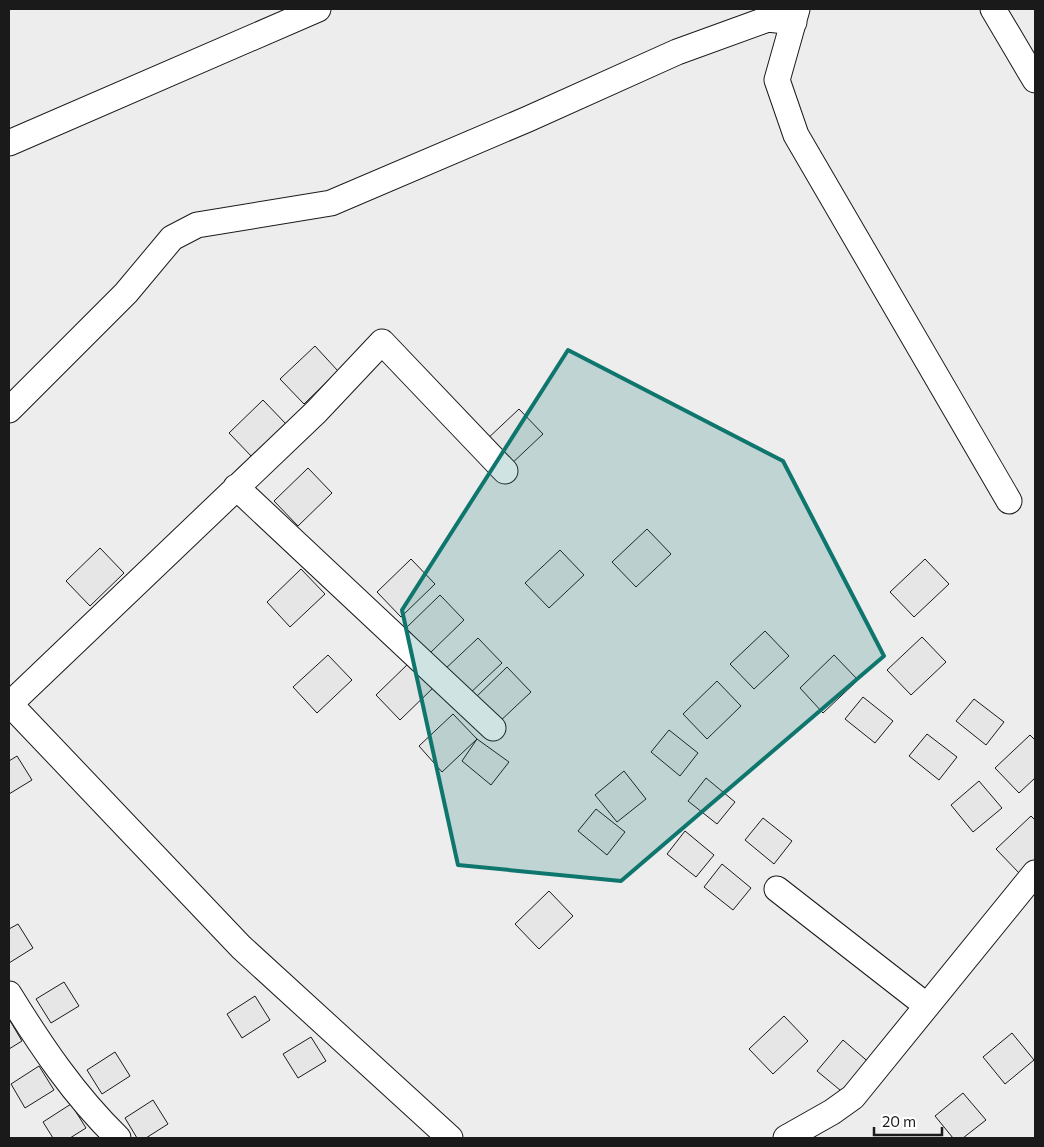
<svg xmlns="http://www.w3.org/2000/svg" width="1044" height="1147" viewBox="0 0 1044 1147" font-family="Commissioner,sans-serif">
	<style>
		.built { fill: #ededed; stroke: #6a6a6a }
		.building { fill: #e6e6e6; stroke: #1a1a1a }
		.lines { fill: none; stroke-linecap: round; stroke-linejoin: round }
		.minor-casing { stroke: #1a1a1a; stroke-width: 27 }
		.minor { stroke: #fff; stroke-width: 25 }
		.marked { fill: #0f766e; fill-opacity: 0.2; stroke: #0f766e; stroke-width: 4; stroke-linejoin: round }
	</style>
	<rect width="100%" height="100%" fill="#fff"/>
	<path class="built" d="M9,9H1035V1138H9Z"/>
	<path class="building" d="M315,346L338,371L304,404L280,379Z
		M263,400L287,425L253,458L229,433Z
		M519,409L543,434L508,467L484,442Z
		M308,468L332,493L298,526L274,501Z
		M647,529L671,554L636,587L612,562Z
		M100,548L124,573L90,606L66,581Z
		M560,550L584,575L549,608L525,583Z
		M411,559L435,584L401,617L377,592Z
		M925,559L949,584L914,617L890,592Z
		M301,569L325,594L290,627L267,602Z
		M440,595L464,620L430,653L406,628Z
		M765,631L789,656L754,689L730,664Z
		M922,637L946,662L911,695L887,670Z
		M478,638L502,663L467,696L443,671Z
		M328,655L352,680L317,713L293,687Z
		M834,655L858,680L823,713L800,688Z
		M410,662L434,687L400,720L376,695Z
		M507,667L531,692L497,724L473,700Z
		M717,681L741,706L707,739L683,714Z
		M863,697L893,721L875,743L845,719Z
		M974,699L1004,722L986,745L956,721Z
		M453,714L477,739L442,772L419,746Z
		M669,730L698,753L680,776L651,752Z
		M927,734L957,757L939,780L909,756Z
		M1030,735L1035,740V778L1019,793L995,768Z
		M477,739L509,762L491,785L462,761Z
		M17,756L32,780L9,794V761Z
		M624,771L646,799L617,822L595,795Z
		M706,778L735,802L717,824L688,801Z
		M979,781L1002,808L973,832L951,805Z
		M596,809L625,832L607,855L578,831Z
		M1031,816L1035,820V859L1020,874L996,849Z
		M763,818L792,841L774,864L745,840Z
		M685,831L714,855L696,877L667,854Z
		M722,864L751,888L733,910L704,887Z
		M549,891L573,916L539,949L515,924Z
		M18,924L33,948L9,963V929Z
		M64,982L79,1006L51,1023L36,999Z
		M255,996L270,1020L242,1038L227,1014Z
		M784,1016L808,1041L773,1074L749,1049Z
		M9,1019L22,1041L9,1049Z
		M1012,1033L1034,1060L1005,1084L983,1057Z
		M311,1037L326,1061L298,1078L283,1054Z
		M843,1040L872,1065L846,1095L817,1071Z
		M115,1052L130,1076L102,1094L87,1070Z
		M39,1066L54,1090L25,1108L11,1084Z
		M963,1093L986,1120L963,1138H953L935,1116Z
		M153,1100L168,1124L146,1138H137L125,1118Z
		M71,1104L86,1128L70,1138H53L43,1122Z"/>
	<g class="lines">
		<defs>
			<path id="minor" d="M797,9L777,80L796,135L1009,501
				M993,9L1035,80
				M9,143L318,9
				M9,410L126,293L172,238L197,225L331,203L528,119L677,52L768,19L794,22
				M236,487L493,728
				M9,703L241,947L450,1138
				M10,704L316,412L382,342L505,471
				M777,889L927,1006
				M9,994C41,1046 74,1095 118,1138
				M786,1138L832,1112L853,1097L1035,873"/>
		</defs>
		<use href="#minor" class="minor-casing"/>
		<use href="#minor" class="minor"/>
	</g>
	<path class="marked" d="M568,350L783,461L884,656L621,881L458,865L402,610Z"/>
	<rect width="1044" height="1147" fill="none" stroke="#1a1a1a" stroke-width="20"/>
	<path d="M874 1127v8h68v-8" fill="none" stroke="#1a1a1a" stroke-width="2.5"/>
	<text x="882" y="1127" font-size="15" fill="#1a1a1a" stroke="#ffffff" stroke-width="4" paint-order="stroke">20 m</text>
</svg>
